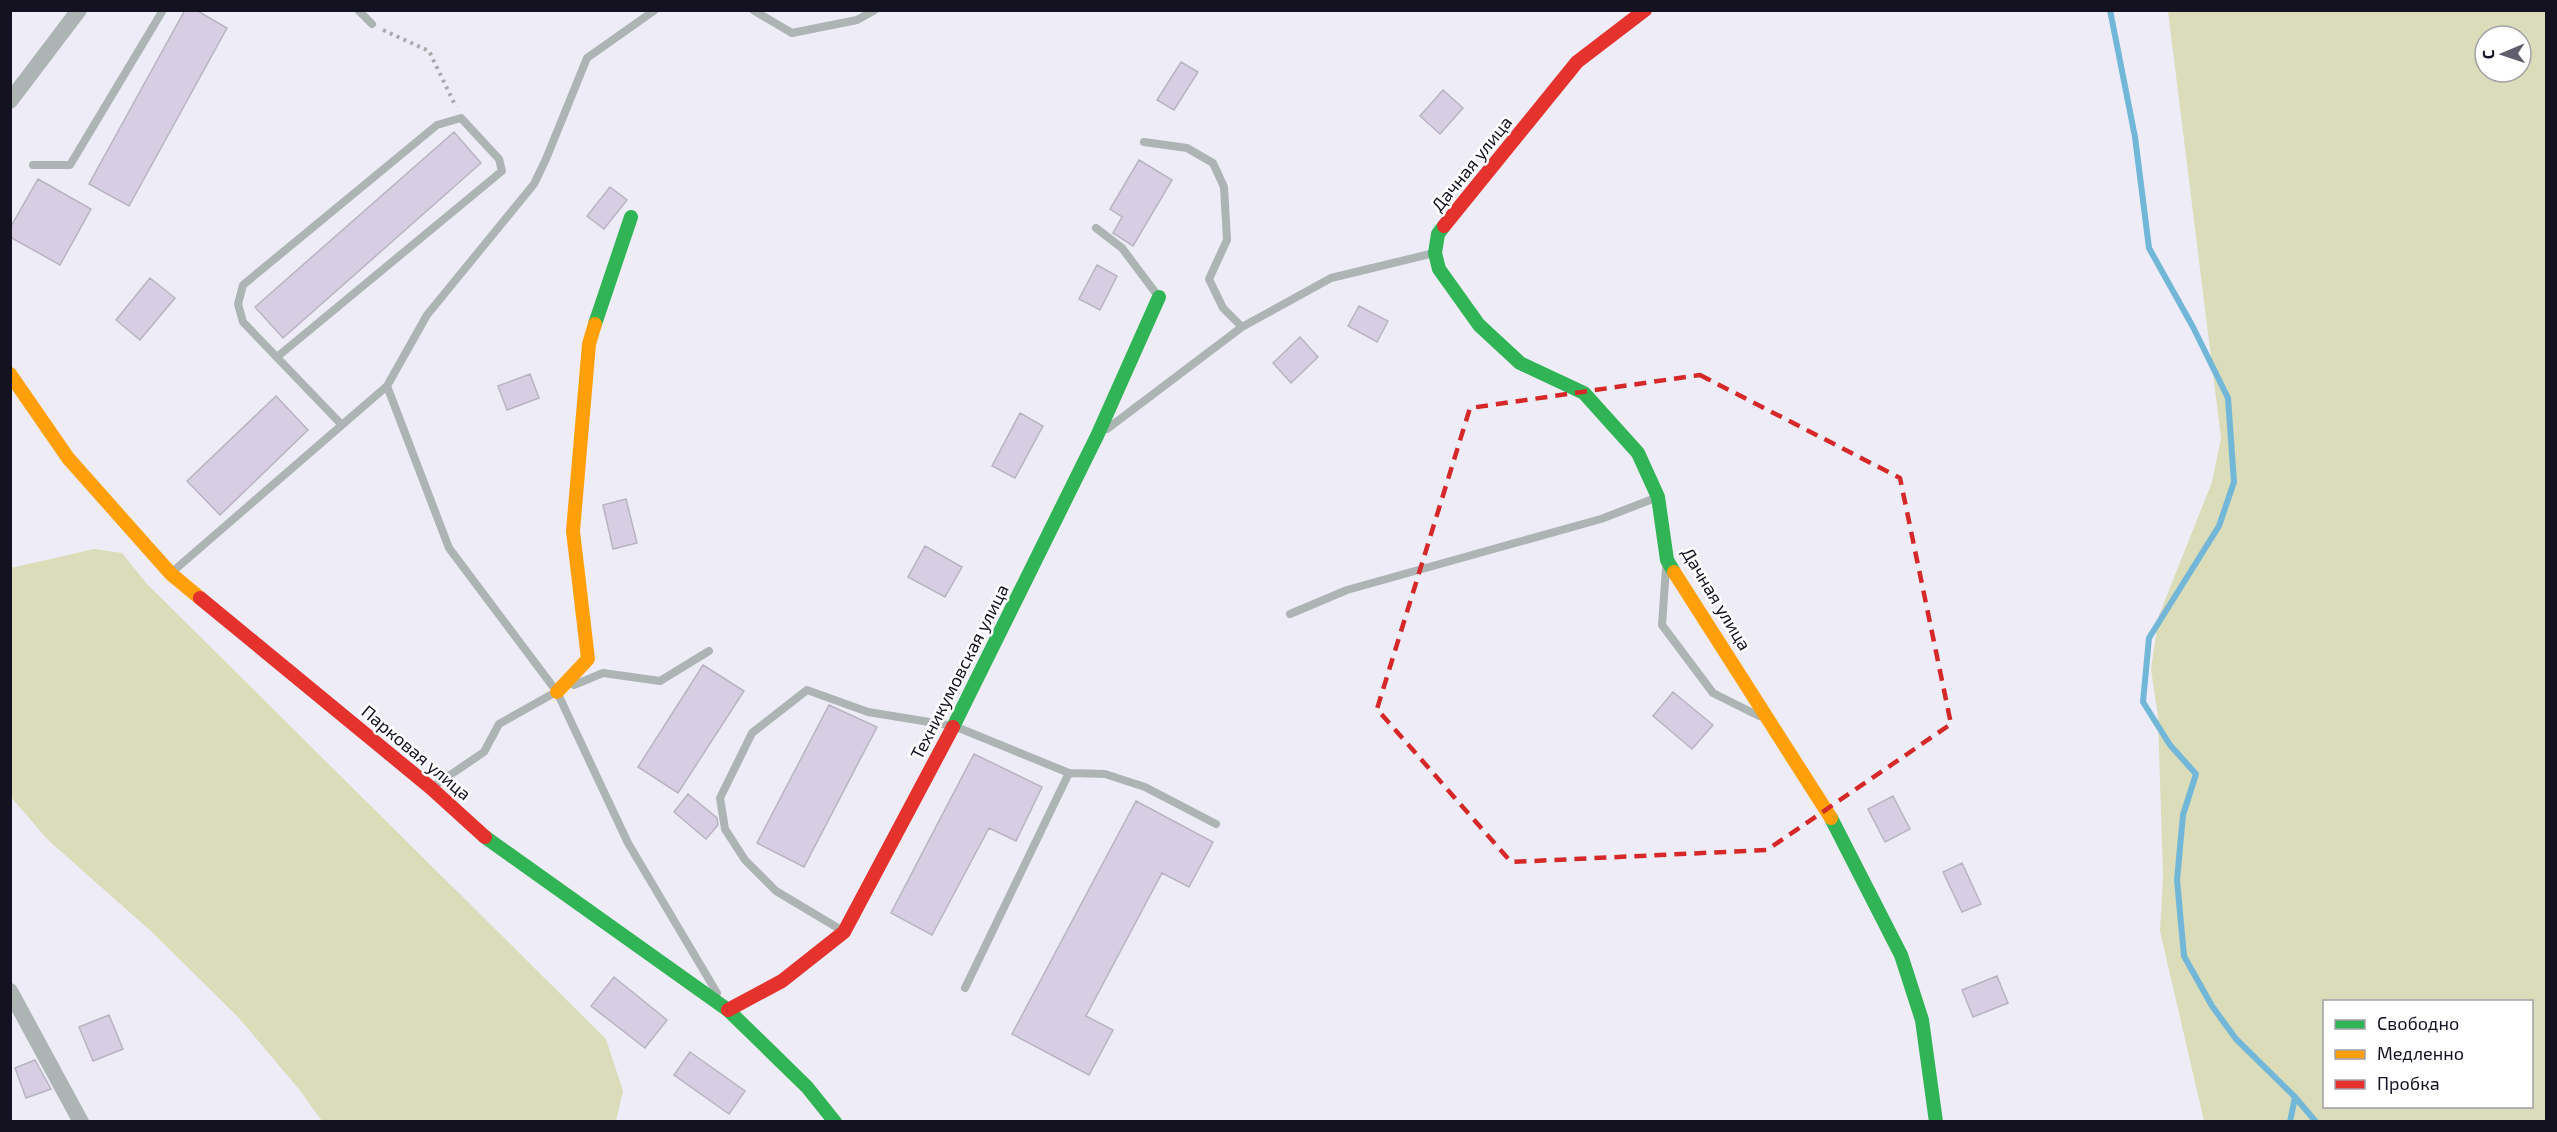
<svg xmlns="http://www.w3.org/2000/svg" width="2557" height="1132" viewBox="0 0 2557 1132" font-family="'Exo 2',sans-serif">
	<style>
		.green { fill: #dbdcb9; fill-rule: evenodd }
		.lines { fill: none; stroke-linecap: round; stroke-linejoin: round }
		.stream { stroke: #72b7d8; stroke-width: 6 }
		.building { fill: #d8cee3; stroke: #b8b4bf; stroke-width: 1.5 }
		.path { stroke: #a8abad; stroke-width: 4; stroke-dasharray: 3 4.5; stroke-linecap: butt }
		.lane { stroke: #adb4b4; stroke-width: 8 }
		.street { stroke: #adb4b4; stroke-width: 16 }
		.fast { stroke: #30b455; stroke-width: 14 }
		.slow { stroke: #ff9f0a; stroke-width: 14 }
		.jam { stroke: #e5322d; stroke-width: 14 }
		.marked { fill: none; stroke: #d62828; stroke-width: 4.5; stroke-dasharray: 12 8; stroke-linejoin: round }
		.labels { text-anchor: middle; stroke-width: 5; stroke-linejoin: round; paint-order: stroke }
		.street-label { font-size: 18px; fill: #141121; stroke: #fff }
	</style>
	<rect width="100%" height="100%" fill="#eeedf7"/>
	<path class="green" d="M2168,11H2546V1121H2204L2160,931L2163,877L2158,717L2151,669L2159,615L2212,482L2221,438ZM2485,36H2521V72H2485ZM2324,1002H2532V1106H2324Z
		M94,549L122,553L147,584L606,1039L623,1091L616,1121H322L298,1088L238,1017L153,933L48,840L11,797V568Z"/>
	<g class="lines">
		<path class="stream" d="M2110,10L2135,137L2149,248L2193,327L2228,398L2234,482L2219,526L2149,638L2143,702L2170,745L2196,774L2183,815L2177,880L2184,956L2212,1006L2236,1039L2295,1097L2290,1122
			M2295,1097L2316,1122"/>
	</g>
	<path class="building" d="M185,10H196L227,28L129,206L89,184Z
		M1181,62L1198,72L1174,110L1157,100Z
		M1443,90L1463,108L1440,134L1420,116Z
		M454,132L481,163L283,338L255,307Z
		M1139,160L1172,180L1133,246L1113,233L1122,217L1110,209Z
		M38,179L91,209L60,265L10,237V228Z
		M610,187L627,200L604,229L587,216Z
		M1097,265L1117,276L1100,310L1079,299Z
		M150,278L175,298L140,340L116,320Z
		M1359,306L1388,321L1377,342L1348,326Z
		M1300,337L1318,357L1291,383L1273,363Z
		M530,374L539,398L507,410L498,386Z
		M276,396L308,430L220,515L187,481Z
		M1020,413L1043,426L1015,478L992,466Z
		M626,499L637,543L613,549L603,505Z
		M925,546L962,567L945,597L908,577Z
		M703,665L744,691L678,793L638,767Z
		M1673,692L1713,725L1692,749L1653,716Z
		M829,705L877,727L804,867L757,843Z
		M974,754L1042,787L1016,841L989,828L932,935L891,913Z
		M688,794L717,818L718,825L706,839L674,812Z
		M1893,796L1910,829L1885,842L1868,809Z
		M1136,801L1213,842L1189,887L1162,873L1086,1016L1113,1030L1089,1075L1012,1034Z
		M1962,863L1981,904L1962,912L1943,872Z
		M1997,976L2008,1003L1973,1017L1962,990Z
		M614,977L667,1020L645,1048L591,1006Z
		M109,1015L123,1049L93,1061L79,1027Z
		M690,1052L745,1091L729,1114L674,1075Z
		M35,1060L51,1089L26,1098L15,1068Z"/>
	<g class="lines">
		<path class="path" d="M383,30L429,51L456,107"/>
		<path class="lane" d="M358,10L372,24
			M753,10L792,33L857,20L875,10
			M1144,142L1187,148L1213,163L1224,187L1227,240L1209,279L1223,308L1242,327
			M33,165H70L163,10
			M1096,228L1122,248L1158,296
			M277,357L502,171L499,159L461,118L437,125L243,285L238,304L243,322L341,424
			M387,386L449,548L557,692L628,843L717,993
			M1107,429L1242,327L1331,278L1434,253
			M1666,568L1662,625L1713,693L1759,716
			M171,573L387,386L427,315L534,184L546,159L587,58L655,10
			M1290,614L1347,590L1601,519L1658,497
			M574,685L603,673L660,681L709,651
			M431,788L484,752L499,724L556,692
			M843,931L776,891L745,860L725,829L720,798L752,733L807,690L868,712L954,726L1069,773L1105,774L1145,787L1216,824
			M965,988L1069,773"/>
		<path class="street" d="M10,101L79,10
			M10,991L81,1122"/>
		<path class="fast" d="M1444,226L1438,234L1435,253L1439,269L1479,325L1520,363L1584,393L1638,453L1658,497L1667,560L1674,572
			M595,324L631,217
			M953,727L1097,436L1159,297
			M1831,818L1901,955L1922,1020L1936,1122
			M485,837L728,1010L807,1087L835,1122"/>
		<path class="slow" d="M10,374L68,458L171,574L200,598
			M1674,572L1831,818
			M557,692L588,659L573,531L589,344L595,324"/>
		<path class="jam" d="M1444,226L1577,62L1645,10
			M200,598L431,788L485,837
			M728,1010L782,981L844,932L953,727"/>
	</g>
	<path class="marked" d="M1700,375L1900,478L1951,724L1767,850L1511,862L1377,709L1470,408Z"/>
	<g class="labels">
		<g class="street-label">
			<text transform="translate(1472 164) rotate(-51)" y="6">Дачная улица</text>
			<text transform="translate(1716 599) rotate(59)" y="6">Дачная улица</text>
			<text transform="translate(960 672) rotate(-63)" y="6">Техникумовская улица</text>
			<text transform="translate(416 753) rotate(40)" y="6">Парковая улица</text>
		</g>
	</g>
	<rect width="2557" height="1132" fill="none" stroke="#141121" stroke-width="24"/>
	<rect x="2323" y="1000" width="210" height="108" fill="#ffffff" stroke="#a1a0a6" stroke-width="1.5"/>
	<rect x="2335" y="1020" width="30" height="9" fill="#30b455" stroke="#a1a0a6" stroke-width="1.5"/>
	<text x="2377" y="1030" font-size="18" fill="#141121">Свободно</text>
	<rect x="2335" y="1050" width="30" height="9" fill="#ff9f0a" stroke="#a1a0a6" stroke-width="1.5"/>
	<text x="2377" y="1060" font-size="18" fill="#141121">Медленно</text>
	<rect x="2335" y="1080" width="30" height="9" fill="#e5322d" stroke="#a1a0a6" stroke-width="1.5"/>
	<text x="2377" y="1090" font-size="18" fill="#141121">Пробка</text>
	<g transform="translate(2503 54) rotate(268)"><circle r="28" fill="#ffffff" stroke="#a1a0a6" stroke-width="1.5"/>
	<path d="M0-4.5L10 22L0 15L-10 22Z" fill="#605e6c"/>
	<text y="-9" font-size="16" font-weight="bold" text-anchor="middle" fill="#141121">С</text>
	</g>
</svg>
